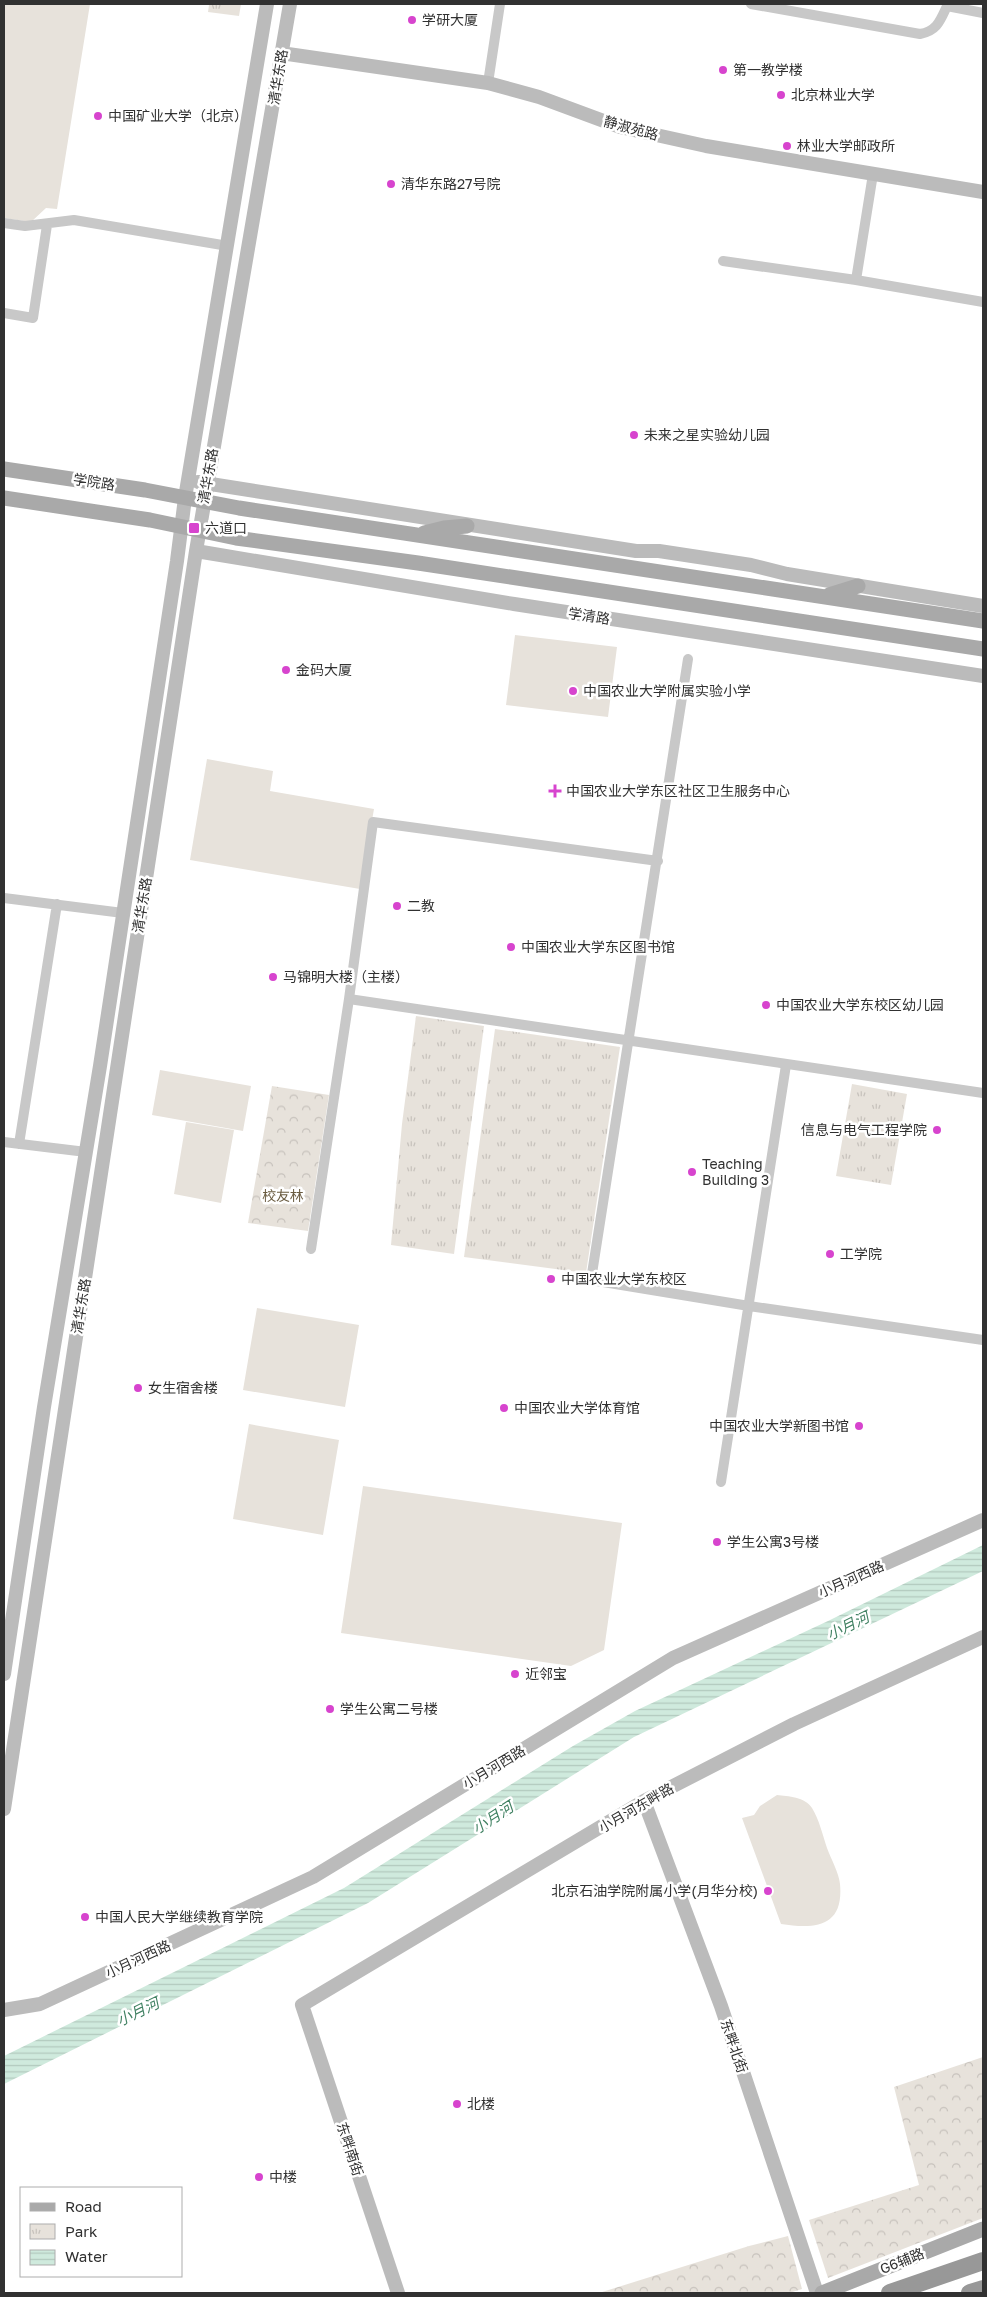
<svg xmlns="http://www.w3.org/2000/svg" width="987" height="2297" viewBox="0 0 987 2297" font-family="'Golos Text','Noto Sans SC',sans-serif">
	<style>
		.green { fill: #e7e2db }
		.forest { fill: url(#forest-crowns) }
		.park { fill: url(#park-tufts) }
		.water { fill: url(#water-rules) }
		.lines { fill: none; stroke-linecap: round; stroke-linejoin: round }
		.street { stroke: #c8c8c8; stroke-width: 10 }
		.secondary { stroke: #bbb; stroke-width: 14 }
		.primary { stroke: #a9a9a9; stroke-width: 15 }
		.highway { stroke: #989898; stroke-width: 18 }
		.poi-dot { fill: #d744ce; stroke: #fff; stroke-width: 2 }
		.labels { text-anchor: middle; stroke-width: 5; stroke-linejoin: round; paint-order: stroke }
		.poi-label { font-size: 14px; fill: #313131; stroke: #fff; text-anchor: start }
		.street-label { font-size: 14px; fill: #313131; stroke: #fff }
		.park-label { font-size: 14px; fill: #6a5c41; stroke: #fff }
		.water-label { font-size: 15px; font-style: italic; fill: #408162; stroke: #fff }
	</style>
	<defs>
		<pattern id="forest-crowns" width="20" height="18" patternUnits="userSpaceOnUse" patternTransform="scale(1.25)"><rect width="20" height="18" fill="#e7e2db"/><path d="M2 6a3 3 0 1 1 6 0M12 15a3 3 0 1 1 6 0" fill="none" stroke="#c7c2bc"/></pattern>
		<pattern id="park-tufts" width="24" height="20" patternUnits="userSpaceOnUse" patternTransform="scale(1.25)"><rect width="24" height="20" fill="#e7e2db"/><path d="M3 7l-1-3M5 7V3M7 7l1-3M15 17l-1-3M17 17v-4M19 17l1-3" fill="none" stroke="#c7c2bc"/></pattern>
		<pattern id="water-rules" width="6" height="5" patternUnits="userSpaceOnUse" patternTransform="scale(1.25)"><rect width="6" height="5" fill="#cfeadd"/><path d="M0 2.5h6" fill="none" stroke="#b2c9be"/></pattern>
	</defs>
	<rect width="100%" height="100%" fill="#fff"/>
	<path class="green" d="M4,4H90L57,209L46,208L31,222L4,218Z
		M515,635L617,647L608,717L506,705Z
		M207,759L273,771L270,791L374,809L360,889L190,860Z
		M160,1070L251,1086L243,1131L152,1115Z
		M186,1122L234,1130L221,1203L174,1194Z
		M257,1308L359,1325L345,1407L243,1390Z
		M249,1424L339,1440L323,1535L233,1519Z
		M363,1486L622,1523L604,1650L571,1666L341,1633Z
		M777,1795C788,1796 805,1797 812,1808C819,1819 823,1836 827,1848C831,1859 839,1873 840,1884C844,1928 814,1929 781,1924L742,1818L754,1815L760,1806Z"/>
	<path class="forest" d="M272,1086L329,1095L308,1231L248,1223Z
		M983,2057V2218L828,2278L809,2220L919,2185L894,2087Z
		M788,2236L802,2289L789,2293H599L749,2246Z"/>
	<path class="park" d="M202,4H241L239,16L208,12L209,5Z
		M416,1016L484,1026L454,1254L391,1245L402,1124Z
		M495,1029L620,1047L586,1273L464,1257Z
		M852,1084L907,1094L891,1185L836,1176Z"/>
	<path class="water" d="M983,1545V1571L634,1737L368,1903L4,2084V2056L344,1888L573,1746L635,1711L828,1621Z"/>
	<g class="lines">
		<path class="street" d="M751,4L920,34C937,31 940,21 947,6L983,13
			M488,83L500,4
			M4,223L25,226L74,220L228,246
			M723,261L856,280L983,302
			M856,280L873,174
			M4,313L33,318L47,225
			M688,659L591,1280L749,1306L983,1340
			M4,898L123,913
			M349,999L983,1093
			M4,1142L86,1152
			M19,1144L57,904
			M311,1249L349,999L373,822L658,861
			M721,1482L786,1065"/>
		<path class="secondary" d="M281,53L488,83L539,97L620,127L706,146L983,192
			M198,482L636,551H659L751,565L787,574L983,606
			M196,551L514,604L983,676
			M4,1674L44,1407L100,1066L177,561L185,498L267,4
			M644,1801L721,2006L817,2293
			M4,1809L196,551L290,4
			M4,2010L40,2004L313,1877L673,1658L983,1520
			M398,2293L302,2005L644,1801L794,1724L983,1637"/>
		<path class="primary" d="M4,469L145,490L239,508L983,621
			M4,498L150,520L236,538L418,563L983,649
			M424,533L444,528L467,526
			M829,595L858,586
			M822,2293L983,2229"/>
		<path class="highway" d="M890,2293L983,2261
			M970,2293L983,2289"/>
	</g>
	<g class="poi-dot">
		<circle cx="412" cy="20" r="5"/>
		<circle cx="723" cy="70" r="5"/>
		<circle cx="781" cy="95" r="5"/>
		<circle cx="98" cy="116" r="5"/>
		<circle cx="787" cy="146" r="5"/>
		<circle cx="391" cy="184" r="5"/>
		<circle cx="634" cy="435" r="5"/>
		<rect x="188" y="522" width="12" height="12" rx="2.5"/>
		<circle cx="286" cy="670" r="5"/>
		<circle cx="573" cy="691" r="5"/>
		<path d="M552.5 783.5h5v5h5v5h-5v5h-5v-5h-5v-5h5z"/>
		<circle cx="397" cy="906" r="5"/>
		<circle cx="511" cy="947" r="5"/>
		<circle cx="273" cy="977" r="5"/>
		<circle cx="766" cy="1005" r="5"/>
		<circle cx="937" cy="1130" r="5"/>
		<circle cx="692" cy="1172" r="5"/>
		<circle cx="830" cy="1254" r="5"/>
		<circle cx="551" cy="1279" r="5"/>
		<circle cx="138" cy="1388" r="5"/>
		<circle cx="504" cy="1408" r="5"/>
		<circle cx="859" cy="1426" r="5"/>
		<circle cx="717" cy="1542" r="5"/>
		<circle cx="515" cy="1674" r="5"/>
		<circle cx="330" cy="1709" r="5"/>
		<circle cx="768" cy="1891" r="5"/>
		<circle cx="85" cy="1917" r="5"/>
		<circle cx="457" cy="2104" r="5"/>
		<circle cx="259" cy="2177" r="5"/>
	</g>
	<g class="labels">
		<g class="poi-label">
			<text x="422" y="25">学研大厦</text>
			<text x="733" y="75">第一教学楼</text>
			<text x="791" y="100">北京林业大学</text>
			<text x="108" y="121">中国矿业大学（北京）</text>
			<text x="797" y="151">林业大学邮政所</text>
			<text x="401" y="189">清华东路27号院</text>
			<text x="644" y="440">未来之星实验幼儿园</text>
			<text x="205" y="533">六道口</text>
			<text x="296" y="675">金码大厦</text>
			<text x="583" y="696">中国农业大学附属实验小学</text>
			<text x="566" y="796">中国农业大学东区社区卫生服务中心</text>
			<text x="407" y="911">二教</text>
			<text x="521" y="952">中国农业大学东区图书馆</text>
			<text x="283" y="982">马锦明大楼（主楼）</text>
			<text x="776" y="1010">中国农业大学东校区幼儿园</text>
			<text x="927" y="1135" text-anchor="end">信息与电气工程学院</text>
			<text x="702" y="1169">Teaching<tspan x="702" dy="16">Building 3</tspan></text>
			<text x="840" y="1259">工学院</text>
			<text x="561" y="1284">中国农业大学东校区</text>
			<text x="148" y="1393">女生宿舍楼</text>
			<text x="514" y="1413">中国农业大学体育馆</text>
			<text x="849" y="1431" text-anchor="end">中国农业大学新图书馆</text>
			<text x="727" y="1547">学生公寓3号楼</text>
			<text x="525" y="1679">近邻宝</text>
			<text x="340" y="1714">学生公寓二号楼</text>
			<text x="758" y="1896" text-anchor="end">北京石油学院附属小学(月华分校)</text>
			<text x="95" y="1922">中国人民大学继续教育学院</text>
			<text x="467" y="2109">北楼</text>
			<text x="269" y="2182">中楼</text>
		</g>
		<g class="street-label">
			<text transform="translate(278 77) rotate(-81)" y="5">清华东路</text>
			<text transform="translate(631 128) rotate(15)" y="5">静淑苑路</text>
			<text transform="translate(208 476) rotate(-80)" y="5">清华东路</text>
			<text transform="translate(94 482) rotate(9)" y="5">学院路</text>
			<text transform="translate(589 616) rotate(9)" y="5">学清路</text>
			<text transform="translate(142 905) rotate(-81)" y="5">清华东路</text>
			<text transform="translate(81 1306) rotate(-81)" y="5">清华东路</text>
			<text transform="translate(851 1579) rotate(-24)" y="5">小月河西路</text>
			<text transform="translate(494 1767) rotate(-31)" y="5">小月河西路</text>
			<text transform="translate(636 1808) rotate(-30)" y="5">小月河东畔路</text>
			<text transform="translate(138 1959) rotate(-25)" y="5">小月河西路</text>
			<text transform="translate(734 2046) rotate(71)" y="5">东畔北街</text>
			<text transform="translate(350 2149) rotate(72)" y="5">东畔南街</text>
			<text transform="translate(902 2261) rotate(-22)" y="5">G6辅路</text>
		</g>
		<g class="park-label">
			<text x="283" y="1201">校友林</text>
		</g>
		<g class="water-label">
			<text transform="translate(848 1626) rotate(-26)" y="5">小月河</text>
			<text transform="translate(493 1818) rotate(-33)" y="5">小月河</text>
			<text transform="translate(138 2012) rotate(-26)" y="5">小月河</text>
		</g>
	</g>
	<rect width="987" height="2297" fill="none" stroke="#313131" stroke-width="10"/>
	<rect x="20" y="2187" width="162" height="90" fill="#ffffff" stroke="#adadad"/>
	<rect x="30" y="2203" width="25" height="8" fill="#a9a9a9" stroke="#adadad"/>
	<text x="65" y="2212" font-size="15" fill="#313131">Road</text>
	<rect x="30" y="2224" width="25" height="15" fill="url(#park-tufts)" stroke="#adadad"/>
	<text x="65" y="2237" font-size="15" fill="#313131">Park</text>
	<rect x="30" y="2250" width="25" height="15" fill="url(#water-rules)" stroke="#adadad"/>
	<text x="65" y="2262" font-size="15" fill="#313131">Water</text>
</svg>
